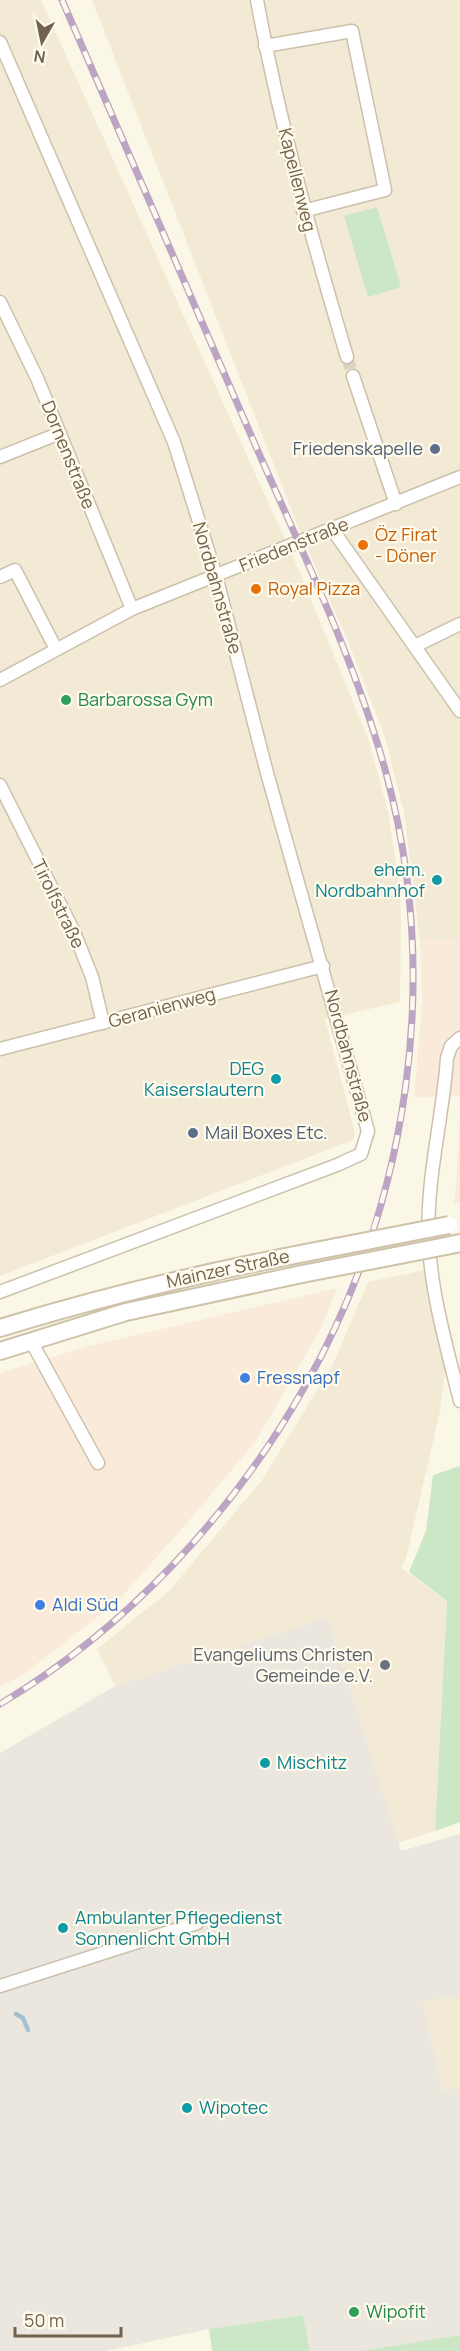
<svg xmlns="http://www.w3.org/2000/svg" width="460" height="2351" viewBox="0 0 460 2351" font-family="Manrope,sans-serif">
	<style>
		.residential { fill: #f2ead5 }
		.commercial { fill: #faeada }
		.industrial { fill: #ebe7df }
		.green { fill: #cce7c5 }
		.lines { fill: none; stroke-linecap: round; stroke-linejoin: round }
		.stream { stroke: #a2c2d4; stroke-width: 4.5 }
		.minor-tunnel { stroke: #d9d2c0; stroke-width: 12; stroke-dasharray: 12 6; stroke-linecap: butt }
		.minor-casing { stroke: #ccc0ad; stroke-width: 15 }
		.secondary-casing { stroke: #cec2aa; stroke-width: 20 }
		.minor { stroke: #fff; stroke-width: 12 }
		.secondary { stroke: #fff; stroke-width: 16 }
		.rail-casing { stroke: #bca5c4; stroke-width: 7 }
		.rail { stroke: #fefaec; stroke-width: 4.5; stroke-dasharray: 14; stroke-linecap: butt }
		.secondary-bridge-casing { stroke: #cec2aa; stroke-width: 20; stroke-linecap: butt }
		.secondary-bridge { stroke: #fff; stroke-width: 16 }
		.service-dot { fill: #5c6f8a; stroke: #fefaec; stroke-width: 2 }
		.food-dot { fill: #e8710a; stroke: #fefaec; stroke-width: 2 }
		.leisure-dot { fill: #2e9e5b; stroke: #fefaec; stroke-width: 2 }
		.culture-dot { fill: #0f9aa8; stroke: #fefaec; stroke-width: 2 }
		.shop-dot { fill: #3f7fe0; stroke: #fefaec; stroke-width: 2 }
		.worship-dot { fill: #6b7280; stroke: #fefaec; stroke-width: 2 }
		.labels { text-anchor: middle; stroke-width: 4.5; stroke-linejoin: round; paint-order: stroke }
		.street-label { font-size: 18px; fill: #72614c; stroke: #fefaec }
		.service-label { font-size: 18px; fill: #4e5e75; stroke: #fefaec; text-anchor: end }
		.food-label { font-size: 18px; fill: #c56008; stroke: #fefaec; text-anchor: start }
		.leisure-label { font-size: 18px; fill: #27864d; stroke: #fefaec; text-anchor: start }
		.culture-label { font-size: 18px; fill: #0d838f; stroke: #fefaec; text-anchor: start }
		.shop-label { font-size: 18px; fill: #366cbe; stroke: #fefaec; text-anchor: start }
		.worship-label { font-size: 18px; fill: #5b616d; stroke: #fefaec; text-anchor: end }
	</style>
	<rect width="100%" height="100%" fill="#fbf7e6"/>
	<path class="residential" d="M0,0H41L301,575L369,741L388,812L400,890L401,922L400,1002L325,1019L355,1133L353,1140L0,1276Z
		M92,0H460V938L420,941L404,812L385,737L351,649L299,529Z
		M425,1270L446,1364L440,1411L426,1472L406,1558L401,1568L447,1601L435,1831L398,1843L328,1617L115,1686L97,1649L169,1591L262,1480L332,1366L368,1282Z
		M460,1995V2088L443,2092L423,2002Z"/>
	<path class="commercial" d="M460,938V1096L414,1097L422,1003L420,941Z
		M460,1117V1202L454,1203L456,1184Z
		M337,1288L321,1328L256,1441L187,1523L116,1603L21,1676L0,1687V1373L85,1347Z"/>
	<path class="industrial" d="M328,1617L401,1851L460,1834V1995L423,2002L443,2091L460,2088V2335L360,2351H310L303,2315L209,2329L106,2351H0V1753L115,1686Z"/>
	<path class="green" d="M377,207L401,287L368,297L344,216Z
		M460,1466V1822L435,1831L447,1601L409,1572L426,1531L433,1475Z
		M303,2315L310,2351H212L209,2329Z
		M460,2335V2351H360Z"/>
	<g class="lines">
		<path class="stream" d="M16,2014L23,2018L28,2030"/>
		<path class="minor-tunnel" d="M347,357L353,376"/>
		<defs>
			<path id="minor" d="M257,0C279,121 312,239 347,357
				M0,42L174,442L216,576L267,773L368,1131L361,1154L337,1165L0,1292
				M265,46L352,31L385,190L303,211
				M0,302L37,378L132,609
				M353,376L396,504
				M0,457L60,433
				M332,529L460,711
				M0,577L15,570L56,649
				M415,646L460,624
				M0,680L132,609L460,477
				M0,785L74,932L92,977L103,1023
				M460,1038L451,1046L447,1058C443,1119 425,1182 429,1244C431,1293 448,1352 460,1401
				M0,1049L323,966
				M31,1341L98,1463
				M0,1986L197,1923"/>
			<path id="secondary" d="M446,1246L460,1243
				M0,1328C101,1297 201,1273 305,1253
				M0,1351L126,1312L302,1274"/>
		</defs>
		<use href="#minor" class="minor-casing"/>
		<use href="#secondary" class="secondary-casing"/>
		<use href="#minor" class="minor"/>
		<use href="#secondary" class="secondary"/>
		<defs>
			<path id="rail" d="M0,1704C126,1629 232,1515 304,1388C409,1203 442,979 386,773C355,659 301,550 254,442C190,295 126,147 62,0"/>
		</defs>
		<use href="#rail" class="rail-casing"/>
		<use href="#rail" class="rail"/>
		<defs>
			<path id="secondary-bridge" d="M305,1253L449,1225
				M302,1274L446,1246"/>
		</defs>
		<use href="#secondary-bridge" class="secondary-bridge-casing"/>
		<use href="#secondary-bridge" class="secondary-bridge"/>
	</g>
	<g class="service-dot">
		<circle cx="435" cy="449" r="6"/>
		<circle cx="193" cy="1133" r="6"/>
	</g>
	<g class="food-dot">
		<circle cx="363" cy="545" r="6"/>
		<circle cx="256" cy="589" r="6"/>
	</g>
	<g class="leisure-dot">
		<circle cx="66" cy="700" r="6"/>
		<circle cx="354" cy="2312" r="6"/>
	</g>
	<g class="culture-dot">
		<circle cx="437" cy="880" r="6"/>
		<circle cx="276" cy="1079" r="6"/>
		<circle cx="265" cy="1763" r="6"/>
		<circle cx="63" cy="1928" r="6"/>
		<circle cx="187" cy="2108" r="6"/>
	</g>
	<g class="shop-dot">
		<circle cx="245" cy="1378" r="6"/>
		<circle cx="40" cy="1605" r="6"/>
	</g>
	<circle class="worship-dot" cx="385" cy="1665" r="6"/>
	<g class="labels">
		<g class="street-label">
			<text transform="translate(297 180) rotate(76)" y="6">Kapellenweg</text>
			<text transform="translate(68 455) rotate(68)" y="6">Dornenstraße</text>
			<text transform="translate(294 545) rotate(-22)" y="6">Friedenstraße</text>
			<text transform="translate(217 588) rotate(74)" y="6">Nordbahnstraße</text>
			<text transform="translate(58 904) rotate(64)" y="6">Tirolfstraße</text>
			<text transform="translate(162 1008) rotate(-15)" y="6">Geranienweg</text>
			<text transform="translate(348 1056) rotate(75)" y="6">Nordbahnstraße</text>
			<text transform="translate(228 1269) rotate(-12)" y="6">Mainzer Straße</text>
		</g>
		<g class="service-label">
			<text x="423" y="455">Friedenskapelle</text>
			<text x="205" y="1139" text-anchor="start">Mail Boxes Etc.</text>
		</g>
		<g class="food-label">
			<text x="375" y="541">Öz Firat<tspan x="375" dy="21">- Döner</tspan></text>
			<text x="268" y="595">Royal Pizza</text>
		</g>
		<g class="leisure-label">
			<text x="78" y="706">Barbarossa Gym</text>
			<text x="366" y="2318">Wipofit</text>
		</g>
		<g class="culture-label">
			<text x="425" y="876" text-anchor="end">ehem.<tspan x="425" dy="21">Nordbahnhof</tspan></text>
			<text x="264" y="1075" text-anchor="end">DEG<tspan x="264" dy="21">Kaiserslautern</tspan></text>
			<text x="277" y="1769">Mischitz</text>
			<text x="75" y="1924">Ambulanter Pflegedienst<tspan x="75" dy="21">Sonnenlicht GmbH</tspan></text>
			<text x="199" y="2114">Wipotec</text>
		</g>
		<g class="shop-label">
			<text x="257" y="1384">Fressnapf</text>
			<text x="52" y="1611">Aldi Süd</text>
		</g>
		<g class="worship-label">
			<text x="373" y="1661">Evangeliums Christen<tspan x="373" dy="21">Gemeinde e.V.</tspan></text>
		</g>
	</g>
	<g transform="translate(42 42) rotate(189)" stroke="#fefaec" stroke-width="4.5" paint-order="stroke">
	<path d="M0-4.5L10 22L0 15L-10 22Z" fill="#72614c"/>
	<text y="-9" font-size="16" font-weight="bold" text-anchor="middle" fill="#72614c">N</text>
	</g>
	<path d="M15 2327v9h106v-9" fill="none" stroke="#72614c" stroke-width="3"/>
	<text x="24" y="2327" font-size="18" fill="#72614c" stroke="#fefaec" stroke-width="4.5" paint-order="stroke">50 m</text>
</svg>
